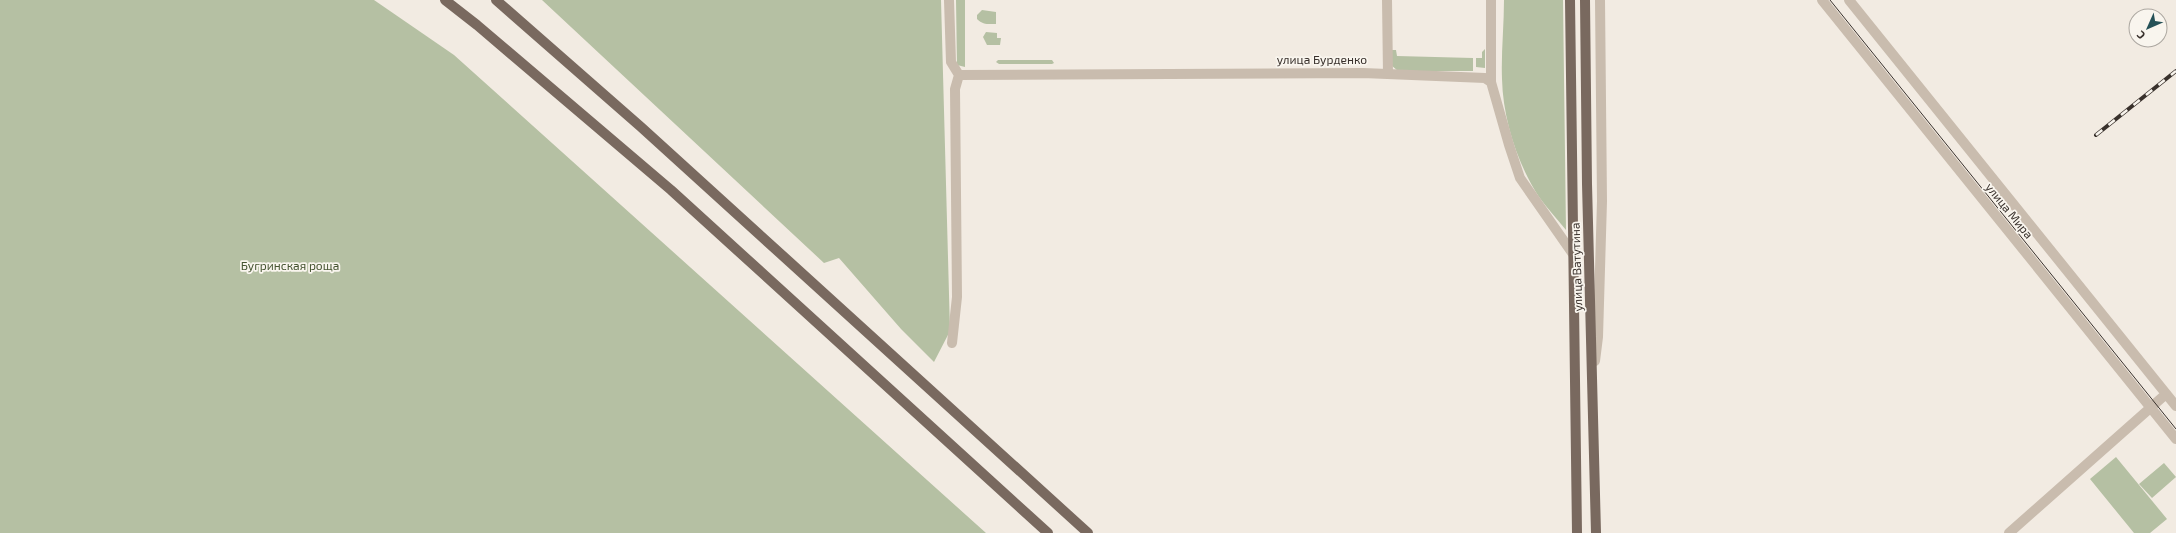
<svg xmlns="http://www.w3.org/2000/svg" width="2176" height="533" viewBox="0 0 2176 533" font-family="'Exo 2',sans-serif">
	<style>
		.green { fill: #b5c0a3 }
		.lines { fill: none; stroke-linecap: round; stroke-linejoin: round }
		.minor { stroke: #c9bcae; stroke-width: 10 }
		.major { stroke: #79695f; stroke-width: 10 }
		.tram { stroke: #39312c; stroke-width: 1 }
		.rail-casing { stroke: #39312c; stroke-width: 4 }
		.rail { stroke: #f9f5ee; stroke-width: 2.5; stroke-dasharray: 8; stroke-linecap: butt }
		.labels { text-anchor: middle; stroke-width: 3.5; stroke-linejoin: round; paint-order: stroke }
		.street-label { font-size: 12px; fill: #39312c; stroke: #f9f5ee }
		.park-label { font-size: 12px; fill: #465532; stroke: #f9f5ee }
	</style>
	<rect width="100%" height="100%" fill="#f2ebe2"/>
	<path class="green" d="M0,0H374L454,55L986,533H0Z
		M542,0H941L950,331L934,362L901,329L839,258L824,263Z
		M956,0H965V67L957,65Z
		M1504,0H1563L1566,230C1557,219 1547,208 1539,197C1517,163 1503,119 1502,79C1501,54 1504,26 1504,0Z
		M982,10L996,12V24C988,24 983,25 977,19V15Z
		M986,32L997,33V38H1001L1000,45H987L983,37Z
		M1485,49V68L1476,67V58H1482V52Z
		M1391,50H1396L1397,56L1473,58V71H1398L1391,65Z
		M998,60H1052L1054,63L1052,64H999L996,62Z
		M2116,457L2167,519L2150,533H2134L2090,479Z
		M2164,463L2176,477L2152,498L2139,484Z"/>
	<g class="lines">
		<path class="minor" d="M949,0L951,62L959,75
			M1387,0L1388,74
			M1491,0V82L1509,145L1520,178L1573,254
			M1822,0L2176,439
			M1849,0L2176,406
			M959,75L1363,73L1485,78L1491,82
			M952,343L957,297L955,89L959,75
			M1595,361L1598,337L1602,201L1600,0
			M2009,533L2166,394"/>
		<path class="major" d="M445,0L477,25L671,190L1048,533
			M496,0L641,127L1088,533
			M1570,0L1577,533
			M1585,0L1587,184L1596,533"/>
		<path class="tram" d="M1830,0L2176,429"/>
		<defs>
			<path id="rail" d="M2096,135L2176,71"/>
		</defs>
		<use href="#rail" class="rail-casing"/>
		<use href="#rail" class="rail"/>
	</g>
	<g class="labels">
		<g class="street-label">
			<text x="1322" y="64">улица Бурденко</text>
			<text transform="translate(2009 211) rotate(51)" y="4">улица Мира</text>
			<text transform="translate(1577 267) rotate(-92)" y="4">улица Ватутина</text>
		</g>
		<g class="park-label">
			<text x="290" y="270">Бугринская роща</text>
		</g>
	</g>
	<g transform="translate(2148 28) rotate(225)"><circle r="19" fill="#f9f5ee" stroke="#aca7a0"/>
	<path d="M0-3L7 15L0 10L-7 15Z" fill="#255157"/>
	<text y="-6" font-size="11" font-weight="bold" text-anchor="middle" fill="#39312c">С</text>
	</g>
</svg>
